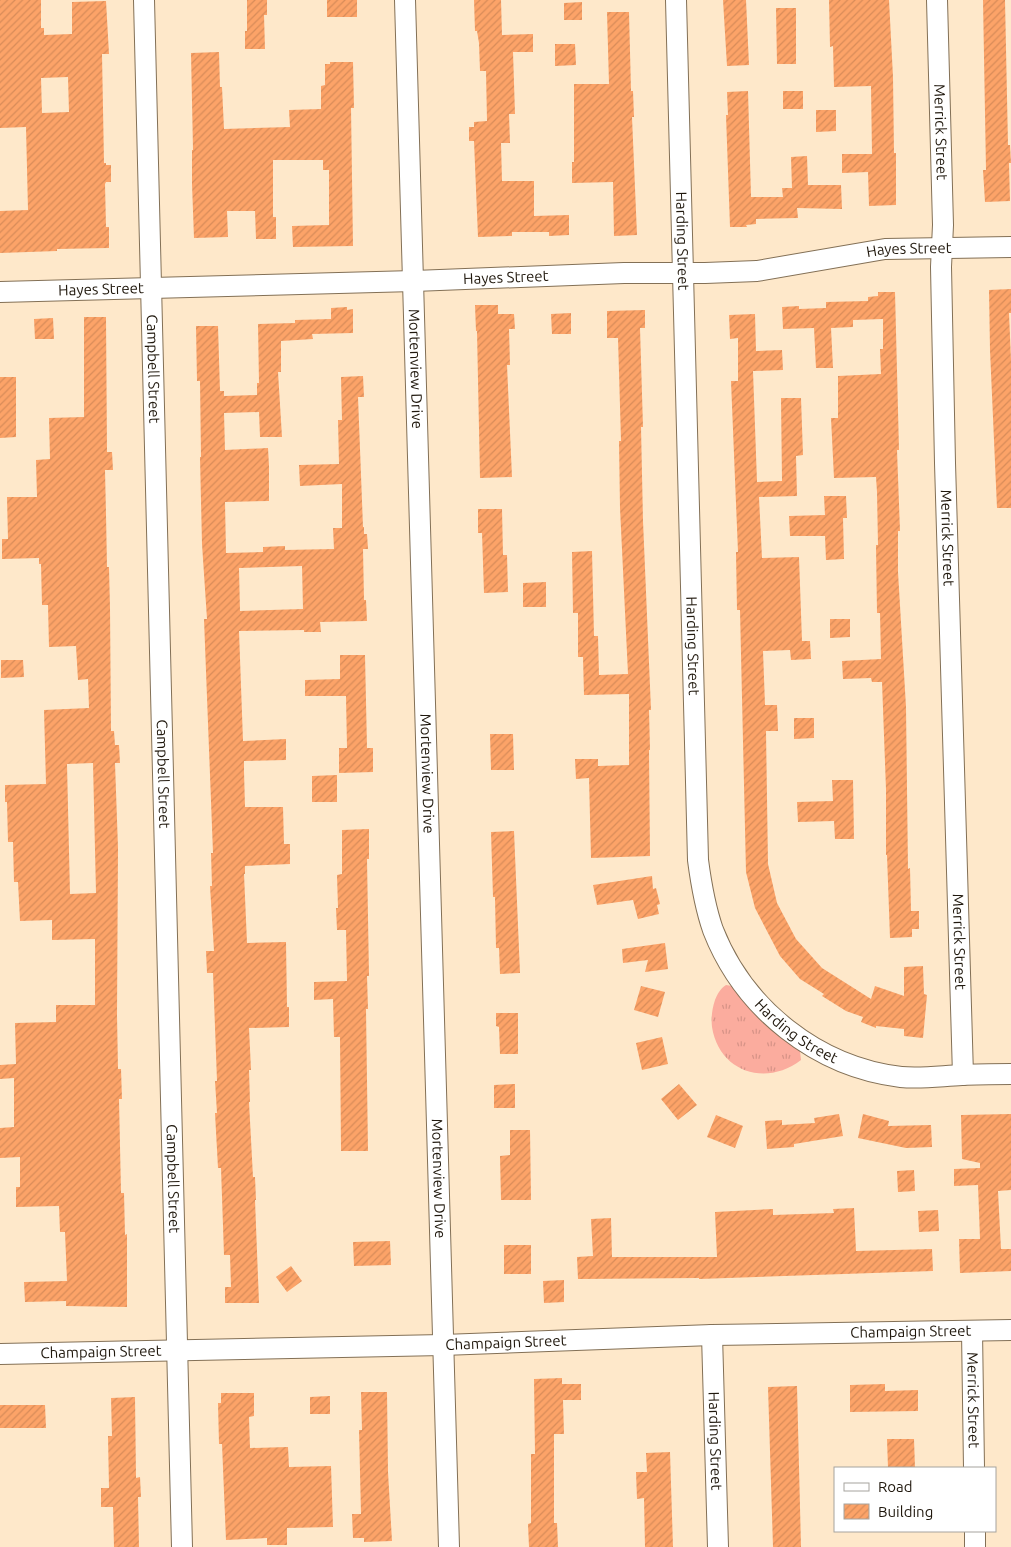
<svg xmlns="http://www.w3.org/2000/svg" width="1011" height="1547" viewBox="0 0 1011 1547" font-family="Ubuntu,sans-serif">
	<style>
		.grass { fill: url(#grass-tufts) }
		.building { fill: url(#building-hatch); fill-rule: evenodd }
		.lines { fill: none; stroke-linecap: round; stroke-linejoin: round }
		.minor-casing { stroke: #837056; stroke-width: 22 }
		.minor { stroke: #fff; stroke-width: 20 }
		.labels { text-anchor: middle; stroke-width: 4.5; stroke-linejoin: round; paint-order: stroke }
		.street-label { font-size: 15px; fill: #20180d; stroke: #fff }
	</style>
	<defs>
		<pattern id="grass-tufts" width="24" height="20" patternUnits="userSpaceOnUse" patternTransform="scale(1.25)"><rect width="24" height="20" fill="#fbac9e"/><path d="M3 7l-1-3M5 7V3M7 7l1-3M15 17l-1-3M17 17v-4M19 17l1-3" fill="none" stroke="#d79387"/></pattern>
		<pattern id="building-hatch" width="6" height="6" patternUnits="userSpaceOnUse" patternTransform="scale(1.25)"><rect width="6" height="6" fill="#fca368"/><path d="M-1 1l2-2M0 6l6-6M5 7l2-2" fill="none" stroke="#d88c59"/></pattern>
	</defs>
	<rect width="100%" height="100%" fill="#fee8ca"/>
	<path class="grass" d="M726,985L732,986L752,1011L800,1051L801,1060C766,1087 719,1072 712,1027C711,1018 712,1009 715,1000C718,993 720,989 726,985Z"/>
	<path class="building" d="M0,0H41V28H44V35L72,34V2L106,1L109,54H102L104,163H106V165H111V182H106L105,184L106,227H109V248L57,249V251L0,253V211L28,210L26,127L0,128ZM68,77L69,112L42,113L41,78Z
		M247,0H267V15H264L265,49H245V31H247Z
		M327,0H357V17H327Z
		M474,0H501L502,35L533,34V52H513L515,114H509L510,143H501L502,181H534V216L569,215V235L549,236V232H512V236L478,237L474,141H469V127H474V122L487,121L486,71H480L479,43L477,31H475Z
		M723,0H746L749,65L727,66Z
		M829,0H889L893,77L894,153H896V205L869,206L868,172L842,173V154H872L871,86L834,87L833,46L830,47Z
		M983,0H1005L1008,145H1010L1011,163H1009L1010,201L985,202L983,170H986Z
		M582,2V20H564V3Z
		M776,8H796V64H777Z
		M607,12H629L631,91H633L634,117H632L637,235L614,236L613,182L572,183V162H574V84H609Z
		M555,44H575L576,65L555,66Z
		M219,52L220,87H222L224,129L290,127L289,110L321,109V86L325,85V64H330V62H353L354,108H351L353,246L293,247L292,226L329,225V170H323V160H273V217H276V239H256L255,211H227L228,237L194,238L192,184V150H193L191,53Z
		M748,91L751,197H783L782,188H792L791,157L807,156L808,185H841L842,209L797,208L798,218L756,219V224L746,225L747,227H730L726,115H728L727,92Z
		M783,91H803V109H783Z
		M816,110H836V131L816,132Z
		M1011,289V313H1009L1011,360V508H997L990,350L989,290Z
		M878,292H895L899,450H897L900,531H898V572L906,707L908,869L910,868L911,911H919V929H912V937L890,938L887,855H886V789L882,682H872L871,678L843,679L842,661L881,659L880,613H877L876,545H878L877,492L876,477L834,478L831,418H838V376L881,374L880,349H883V319L853,320V327L831,328L833,368H816L814,328L783,329L782,307L799,306V309L826,308V302L868,301V297L878,296Z
		M475,305H498V314H514L515,329H509L510,365H507L512,477L480,478L477,331H476Z
		M347,307V310L353,309V333L312,334L313,339L281,341V372H278L282,437H260L259,412L224,413L225,450L268,448L269,466V501L225,502L226,553L263,552V547L285,546V550L334,549L333,528H342V484L300,486L299,465L339,464L338,420H342L341,377L363,376L364,397H358L363,527H364V534H367L368,549H363L364,600H366L367,621L320,622L321,632H304V630L239,631L243,741L286,739V760L244,761V771L245,807H283L284,844H290V864L245,866V874H244L247,943L286,942L287,1007H289V1027L249,1028L251,1070H249L250,1102H249L253,1177H255L256,1200H255L259,1303H225V1287H231L230,1255H224L221,1168H218L215,1113H217L215,1081H217L213,973H207L206,951H214L210,886H212L211,853H213L204,619H207L202,544L200,457H201L200,381H197L196,326H218L220,391H224V396L257,395V383H259L258,324L295,323V320L331,319V308ZM302,566L303,609L240,611L239,568Z
		M645,310V328H640L643,427H641L643,521L651,710H649L650,750H649L650,856L591,858L589,778L576,779L575,759H598V766L629,765V694L584,695L583,657H578V613H573L572,552L592,551L594,636H598L599,675L628,674L620,508L619,441H621L618,338H607V311Z
		M571,313V334H552L551,314Z
		M755,314L756,351L782,350L783,370L753,371L757,482L782,481L781,398H801L803,455L796,456L797,496L759,497L762,558L799,557L802,641H810L811,659L791,660L790,650L763,651L765,705H777L778,731H766L768,864L777,903L796,939L822,968L871,999L875,986L904,996V967L923,966L924,994L927,995L923,1038L904,1036V1029L876,1026V1028L861,1022L863,1017L846,1011L822,996L824,994L800,979L780,956L755,908L746,872L740,610H737L736,552H738L731,381H738V338L730,339L729,315Z
		M84,317H106L107,452H112L113,470H105L106,514L107,567H109L110,608L111,731H114L115,745H119L120,763H115L118,848L117,1015L118,1069H121L122,1099H119L121,1193H124L125,1235L127,1234V1307L66,1306V1301L25,1302L24,1282L67,1281L65,1232H60L59,1206L16,1207V1187H20V1157L0,1158V1128L14,1127V1078L0,1079V1065L16,1064L15,1023L56,1022V1005H95V939L52,940V920L20,921L18,882H14L13,842H8L7,802H5V785L46,784L44,710L89,708L88,679L78,680L76,646L49,647L48,605H42L41,564H39V558L2,559V539H8L7,497H37L36,460L50,459L49,418L84,417ZM93,763L96,893L70,894L67,764Z
		M53,318L54,339H35L34,319Z
		M0,377H16V437L0,438Z
		M824,496H846L847,518H843L844,559L826,560L825,536H790L789,516L825,515Z
		M478,509H502L503,555H507L508,592L484,593L482,533H478Z
		M546,582V607H523V583Z
		M830,619H850V637L830,638Z
		M340,655H365L367,748H373V772L339,773V748H347L346,696H305V680L340,679Z
		M1,660H23L24,677L1,678Z
		M794,718H814V738L794,739Z
		M490,734H513L514,770H491Z
		M337,775V802H312V776Z
		M832,780H853L854,839H835L834,821L798,822L797,802L833,801Z
		M369,829V859H367L369,976H367L368,1009H366L368,1151H341L340,1037H334L333,999L314,1000V982L347,981L346,930H337L336,908H338L337,875L342,874V830Z
		M514,831L520,973L500,974L499,948H496L495,897H493L491,832Z
		M652,876L653,889L656,888L660,904L657,905L659,914L638,919L633,900L597,905L593,885Z
		M665,943L668,969L645,972L648,960L623,963L622,949Z
		M641,986L665,992L658,1017L634,1010Z
		M496,1013H518V1054H500L499,1027L496,1026Z
		M662,1037L668,1064L642,1070L636,1043Z
		M515,1084V1108H494V1085Z
		M679,1084L697,1105L678,1120L661,1099Z
		M839,1114L843,1136L794,1144V1147L767,1149L765,1121L782,1120V1125L815,1123L814,1118Z
		M863,1114L889,1121L888,1126L931,1125L932,1147L906,1148L858,1138Z
		M1011,1114V1190L998,1191L1001,1249H1011V1271L960,1273L959,1239H980L978,1185L954,1186V1169L980,1168V1163L962,1159L961,1115Z
		M716,1115L743,1126L735,1148L707,1137Z
		M510,1130H530L531,1200H501L500,1156L510,1155Z
		M914,1170L915,1191L898,1192L897,1171Z
		M854,1208L856,1251L932,1249L933,1271L699,1279V1278L578,1279L577,1257L593,1256L591,1219L611,1218L612,1257H717L715,1212L773,1209V1215L834,1213L833,1209Z
		M938,1210L939,1231L919,1232L918,1211Z
		M390,1241L391,1265L354,1266L353,1242Z
		M504,1245H531V1274H504Z
		M291,1266L302,1281L287,1292L276,1277Z
		M564,1280V1302L544,1303L543,1281Z
		M562,1378V1384H581V1400H563L564,1434H554V1523H557L558,1547H529L528,1524L531,1523V1454H535L534,1379Z
		M885,1384V1391L918,1390V1411L850,1412V1385Z
		M797,1386L801,1547H773L768,1387Z
		M361,1392H387L388,1472L392,1541L364,1542V1538H353L352,1514H361L359,1430H362Z
		M221,1393H254V1416L249,1417L250,1448L288,1447L289,1467L331,1466L333,1527L287,1528V1545H267V1538L226,1540L222,1444H219L218,1403H221Z
		M330,1396V1414H310V1397Z
		M135,1397L136,1478L140,1477L141,1497H138L139,1547H114L113,1507H101V1488H109L108,1436H112L111,1398Z
		M0,1405H45L46,1428H0Z
		M887,1439H914L915,1468H888Z
		M670,1452L673,1547H645L644,1498L637,1499L636,1472H647L646,1453Z"/>
	<g class="lines">
		<defs>
			<g id="minor">
				<path id="s1" d="M144,0L182,1547"/>
				<path id="s2" d="M405,0L449,1547"/>
				<path id="s3" d="M676,0L698,860C701,883 705,907 713,930C744,1009 817,1067 901,1077C921,1079 941,1076 962,1075C978,1074 995,1074 1011,1074"/>
				<path id="s4" d="M937,0L943,225L941,267L945,463L963,1075"/>
				<path id="s5" d="M0,292L414,281L624,273H705L757,271L885,249L1011,247"/>
				<path id="s6" d="M972,1331L974,1468"/>
				<path id="s7" d="M712,1335L718,1547"/>
				<path id="s8" d="M0,1354L443,1345L712,1335L1011,1330"/>
				<path d="M975,1531V1547"/>
			</g>
		</defs>
		<use href="#minor" class="minor-casing"/>
		<use href="#minor" class="minor"/>
	</g>
	<g class="labels">
		<g class="street-label">
			<text dy="5" stroke="none"><textPath href="#s4" startOffset="132">Merrick Street</textPath></text>
			<text dy="5" stroke="none"><textPath href="#s3" startOffset="241">Harding Street</textPath></text>
			<text dy="5" stroke="none"><textPath href="#s5" startOffset="911">Hayes Street</textPath></text>
			<text dy="5" stroke="none"><textPath href="#s5" startOffset="506">Hayes Street</textPath></text>
			<text dy="5" stroke="none"><textPath href="#s5" startOffset="101">Hayes Street</textPath></text>
			<text dy="5" stroke="none"><textPath href="#s1" startOffset="369">Campbell Street</textPath></text>
			<text dy="5" stroke="none"><textPath href="#s2" startOffset="369">Mortenview Drive</textPath></text>
			<text dy="5" stroke="none"><textPath href="#s4" startOffset="538">Merrick Street</textPath></text>
			<text dy="5" stroke="none"><textPath href="#s3" startOffset="646">Harding Street</textPath></text>
			<text dy="5" stroke="none"><textPath href="#s1" startOffset="774">Campbell Street</textPath></text>
			<text dy="5" stroke="none"><textPath href="#s2" startOffset="774">Mortenview Drive</textPath></text>
			<text dy="5" stroke="none"><textPath href="#s4" startOffset="942">Merrick Street</textPath></text>
			<text dy="5" stroke="none"><textPath href="#s3" startOffset="1066">Harding Street</textPath></text>
			<text dy="5" stroke="none"><textPath href="#s1" startOffset="1179">Campbell Street</textPath></text>
			<text dy="5" stroke="none"><textPath href="#s2" startOffset="1179">Mortenview Drive</textPath></text>
			<text dy="5" stroke="none"><textPath href="#s8" startOffset="911">Champaign Street</textPath></text>
			<text dy="5" stroke="none"><textPath href="#s8" startOffset="506">Champaign Street</textPath></text>
			<text dy="5" stroke="none"><textPath href="#s8" startOffset="101">Champaign Street</textPath></text>
			<text dy="5" stroke="none"><textPath href="#s6" startOffset="69">Merrick Street</textPath></text>
			<text dy="5" stroke="none"><textPath href="#s7" startOffset="106">Harding Street</textPath></text>
		</g>
	</g>
	<rect x="834" y="1467" width="162" height="65" fill="#ffffff" stroke="#a6a39e"/>
	<rect x="844" y="1483" width="25" height="8" fill="#ffffff" stroke="#a6a39e"/>
	<text x="878" y="1492" font-size="15" fill="#20180d">Road</text>
	<rect x="844" y="1504" width="25" height="15" fill="url(#building-hatch)" stroke="#a6a39e"/>
	<text x="878" y="1517" font-size="15" fill="#20180d">Building</text>
</svg>
